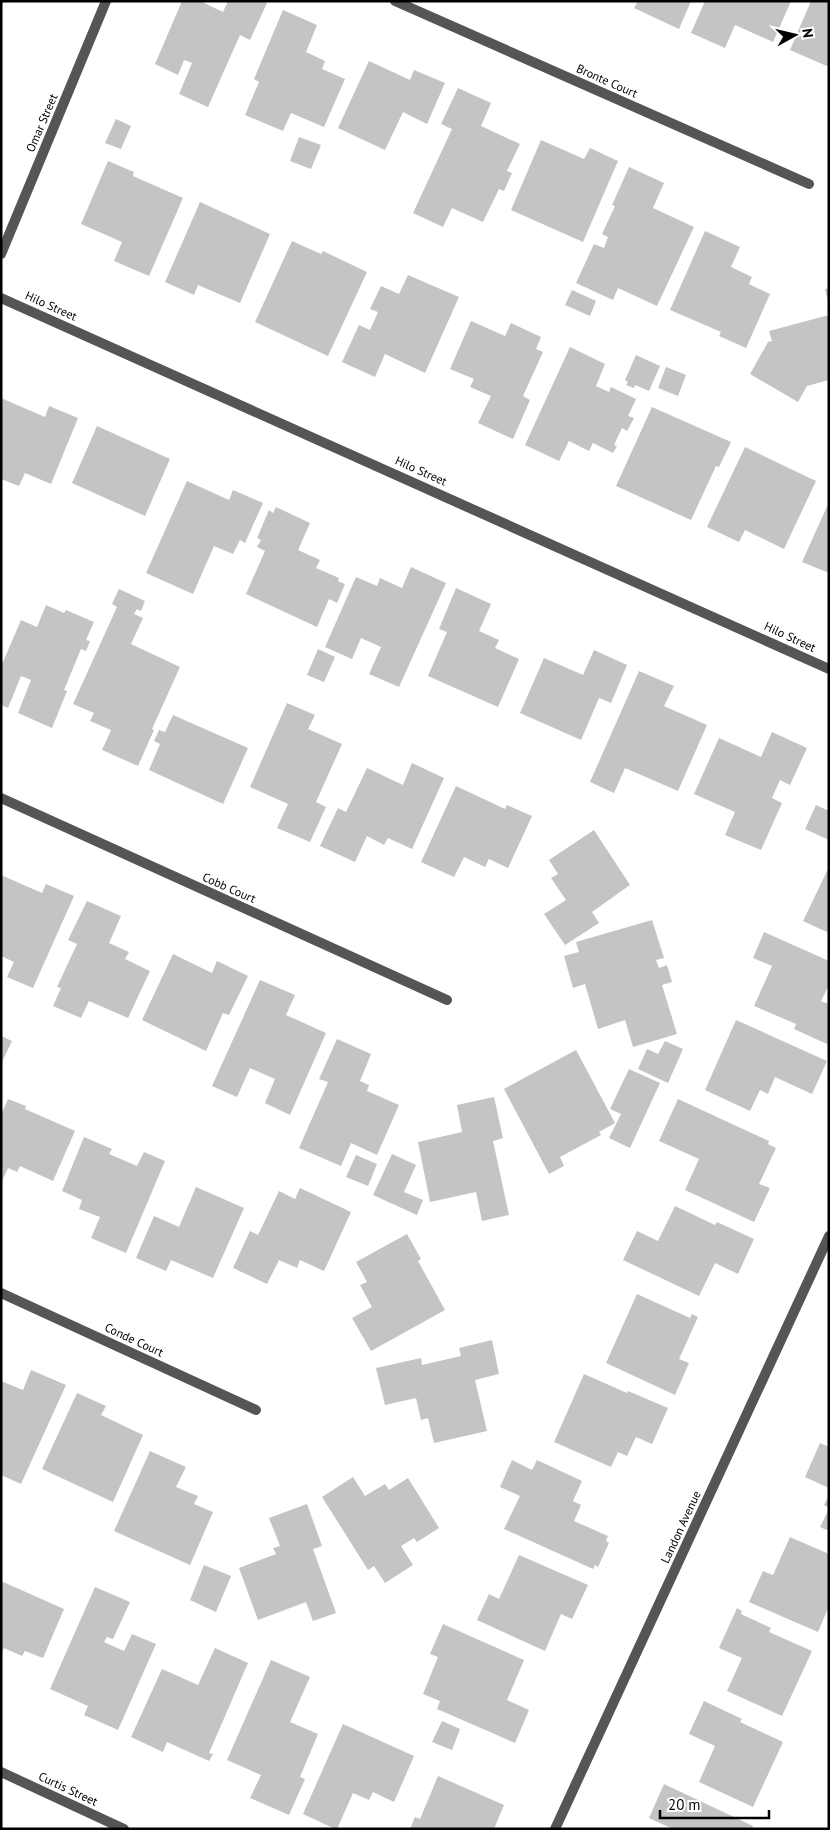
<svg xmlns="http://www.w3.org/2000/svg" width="830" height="1830" viewBox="0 0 830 1830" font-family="'PT Sans',sans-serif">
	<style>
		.building { fill: #c4c4c4 }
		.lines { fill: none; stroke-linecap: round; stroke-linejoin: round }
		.street { stroke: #555; stroke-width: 10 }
		.labels { text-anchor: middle; stroke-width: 4.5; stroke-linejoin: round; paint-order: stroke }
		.street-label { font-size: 12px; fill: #000; stroke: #fff }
	</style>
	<rect width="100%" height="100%" fill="#fff"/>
	<path class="building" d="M182,1H200L223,12L228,1H263L267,3L250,40L240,35L208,107L179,94L192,63L184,60L178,75L155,64Z
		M638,1H691L679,29L634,8Z
		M705,1H791L773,42L735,25L725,48L691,33Z
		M811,1H829V67L790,50Z
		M283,10L317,25L306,52L325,61L322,69L345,79L324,127L291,113L283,131L245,115L259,82L254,79Z
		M369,61L410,80L414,70L445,83L427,124L403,112L385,150L338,128Z
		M458,88L491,103L481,126L520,144L507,171L512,173L504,191L499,189L483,222L452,208L443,227L413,213L452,129L441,124Z
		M116,119L131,126L121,149L105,143Z
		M299,137L321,145L311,169L290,161Z
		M541,140L584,159L590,148L618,161L583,242L511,210Z
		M108,161L134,172L133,176L183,198L149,276L114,261L122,242L81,224Z
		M629,167L664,183L653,208L694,227L657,306L618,288L613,300L576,283L594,244L604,248L608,237L602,234L615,206L612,205Z
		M200,202L270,234L240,303L198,285L194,295L165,282Z
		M705,231L740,247L731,267L752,277L749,284L770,294L746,348L719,336L721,332L670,310Z
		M292,241L321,254L323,251L367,272L328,356L255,322Z
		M408,275L459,297L425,373L385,354L375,377L342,362L359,325L370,330L378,312L370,309L381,286L399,294Z
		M829,288V301H828L825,289Z
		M572,290L596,301L590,316L565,305Z
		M829,315V380L807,386L798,402L750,374L768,342L772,341L769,331Z
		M471,321L505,336L511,323L541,337L536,349L543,352L523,396L530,400L513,439L478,423L491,396L470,387L474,379L450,369Z
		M570,347L605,364L596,386L609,392L611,387L636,399L628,416L634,418L627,431L622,428L614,445L617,446L613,453L593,443L589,451L569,441L559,461L525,445Z
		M636,355L660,366L649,391L635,385L634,388L626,385L628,382L625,380Z
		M666,367L686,375L678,396L658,388Z
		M1,398L45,417L49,406L78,418L51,484L25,473L19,486L1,479Z
		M652,407L731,442L719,467L716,466L691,520L616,486Z
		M97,426L170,459L145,516L72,483Z
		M745,447L816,481L784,549L745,530L739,542L707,527Z
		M187,481L229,500L233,490L263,503L245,543L240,540L233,554L214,546L193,594L146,573Z
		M829,502V573L802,562Z
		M276,507L310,523L298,550L320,560L316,568L339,578L338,581L345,584L337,603L329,599L317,627L246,594L265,551L257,547L261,540L257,538L269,510L273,513Z
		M411,567L446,583L399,687L369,674L381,647L361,638L352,659L325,647L356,577L377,586L380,578L402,588Z
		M456,588L491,604L479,631L499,640L495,648L519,659L498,707L428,676L447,632L439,629Z
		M119,589L145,601L141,611L137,609L134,614L143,618L131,644L180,667L152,729L154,730L138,766L102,750L111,730L90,721L94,713L73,704L117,607L112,604Z
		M46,605L64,613L66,610L94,622L86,640L90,641L86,651L81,649L64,690L67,691L52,728L18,713L31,680L21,676L8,708L1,705V661L3,662L21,620L37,627Z
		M318,649L335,657L324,682L307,675Z
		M594,650L627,665L611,703L599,698L581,740L520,713L544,658L583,675Z
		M639,671L674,686L664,706L707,725L678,791L625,768L614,793L590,782Z
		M287,703L315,715L308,729L342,744L316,802L326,807L310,842L277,828L288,804L250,787Z
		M173,715L248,748L223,804L149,770L160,744L154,741L159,730L165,732Z
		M772,732L807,748L790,785L780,780L772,798L782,803L761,850L725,835L735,812L694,794L719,738L761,757Z
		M412,763L444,778L412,849L388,838L384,845L367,836L355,862L320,846L338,808L346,812L367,768L403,785Z
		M456,786L505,809L507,805L532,816L508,868L489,859L485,867L464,857L454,877L421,862Z
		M816,805L829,811V840L805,829Z
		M594,830L630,885L592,912L599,923L565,945L544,914L566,900L551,878L558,874L549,860Z
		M829,867V933L803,921Z
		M1,875L42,893L46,884L74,896L33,988L7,977L14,962L1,956Z
		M87,901L121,916L109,943L129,952L125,959L150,971L128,1018L89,1001L81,1018L53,1006L61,988L57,987L77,944L68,940Z
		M652,920L664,958L656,960L659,968L667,965L672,982L662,985L677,1034L633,1047L625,1020L598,1029L585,984L573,988L564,956L579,952L576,942Z
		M764,932L829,961V985L821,1001L829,1004V1045L794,1029L796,1024L754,1006L772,966L753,958Z
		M173,954L212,973L217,961L248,976L229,1015L223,1013L206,1051L142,1020Z
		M260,980L295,995L286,1015L326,1033L290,1115L265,1103L275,1079L250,1068L237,1097L212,1086Z
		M736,1020L827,1061L812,1094L775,1077L768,1094L760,1090L750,1111L705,1090Z
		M1,1036L12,1041L1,1064Z
		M337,1039L371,1054L360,1081L369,1085L367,1091L399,1105L377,1155L351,1143L341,1166L299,1148L328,1082L319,1079Z
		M665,1041L683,1049L668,1083L638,1069L647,1049L658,1054Z
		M576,1050L615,1123L599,1132L601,1135L560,1157L564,1166L549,1174L504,1089Z
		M629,1069L660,1083L630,1148L609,1138L621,1114L610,1109Z
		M494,1097L503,1138L493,1141L509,1215L482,1221L476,1192L430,1202L418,1142L462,1132L457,1105Z
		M8,1099L26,1106L25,1109L75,1131L53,1181L20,1166L17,1172L8,1168L1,1183V1115Z
		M678,1099L769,1141L768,1144L776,1148L759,1184L770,1188L754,1222L685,1190L699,1159L659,1141Z
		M84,1137L112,1149L109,1154L137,1166L144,1152L165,1161L126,1253L91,1238L100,1217L79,1209L82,1200L62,1191Z
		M392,1154L416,1165L404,1192L423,1200L417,1215L373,1195Z
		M356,1155L377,1164L368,1186L346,1177Z
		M196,1187L244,1208L213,1278L171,1260L166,1271L136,1258L154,1216L179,1227Z
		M300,1188L351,1212L324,1271L300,1260L297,1268L279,1260L267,1284L233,1268L250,1231L258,1235L279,1191L295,1199Z
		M675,1206L715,1225L717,1222L754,1239L738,1274L715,1263L699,1296L623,1260L637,1231L658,1241Z
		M407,1234L421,1259L418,1261L445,1310L371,1351L352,1318L372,1307L360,1285L367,1282L356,1262Z
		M637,1294L690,1318L692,1314L698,1317L679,1359L689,1363L675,1395L606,1363Z
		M492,1340L499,1374L475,1380L487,1431L434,1443L428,1418L421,1420L416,1398L385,1405L376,1368L421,1358L422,1365L461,1356L459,1348Z
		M31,1370L66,1385L21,1484L1,1475V1381L23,1390Z
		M584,1374L627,1393L628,1391L668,1408L652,1444L636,1437L627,1456L618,1452L611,1467L554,1442Z
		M77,1393L106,1406L101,1415L143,1435L113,1502L42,1469Z
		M820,1443L829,1447V1488L805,1477Z
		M150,1451L186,1467L176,1487L198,1496L194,1504L213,1512L190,1565L114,1531Z
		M512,1460L532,1470L537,1460L582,1481L573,1501L581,1505L574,1521L608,1536L606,1541L609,1543L598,1567L595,1565L593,1569L504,1529L520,1496L500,1487Z
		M353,1477L365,1496L385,1484L389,1490L408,1478L439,1528L417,1542L414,1538L401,1546L413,1565L385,1583L374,1566L368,1570L322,1497Z
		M829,1495V1508L824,1505Z
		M307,1504L322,1546L313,1549L336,1613L313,1621L306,1602L258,1620L239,1568L276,1554L273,1548L280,1546L269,1518Z
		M829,1509V1531L820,1527Z
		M790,1537L829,1554V1606L818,1632L749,1602L763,1571L773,1575Z
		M519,1555L588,1585L572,1619L561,1614L545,1651L477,1620L489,1594L499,1599Z
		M204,1565L231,1576L216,1612L190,1600Z
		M1,1581L64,1609L43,1658L25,1651L22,1656L4,1648L1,1655Z
		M95,1587L130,1602L113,1639L107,1637L104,1642L124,1651L132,1634L156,1644L118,1730L84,1715L88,1706L50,1689Z
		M737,1608L742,1611L741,1614L771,1628L769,1632L812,1651L782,1716L727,1691L742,1658L719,1648Z
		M443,1624L524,1660L507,1700L529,1710L515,1743L437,1709L440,1701L423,1694L438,1657L430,1654Z
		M215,1648L248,1663L209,1753L213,1754L209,1761L167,1742L163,1752L131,1737L162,1669L198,1685Z
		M271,1660L310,1677L290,1722L318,1734L300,1777L305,1779L289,1815L250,1798L261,1775L227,1760Z
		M704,1701L742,1719L740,1722L783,1742L753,1807L699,1782L715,1746L689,1734Z
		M442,1721L460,1729L452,1750L432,1742Z
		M343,1724L414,1756L394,1802L373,1792L369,1800L353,1793L337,1829H335L303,1814Z
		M438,1776L504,1805L494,1829H410L415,1817L420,1819Z
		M664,1784L753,1826L752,1829H673L649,1818Z"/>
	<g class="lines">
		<path class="street" d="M395,1L809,184
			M1,254L106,1
			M1,298L829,669
			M1,798L447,1000
			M1,1293L256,1410
			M1,1772L124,1829
			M555,1829L829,1236"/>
	</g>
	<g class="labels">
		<g class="street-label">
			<text transform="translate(607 81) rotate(24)" y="4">Bronte Court</text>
			<text transform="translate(42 123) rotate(-67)" y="4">Omar Street</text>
			<text transform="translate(51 306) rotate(24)" y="4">Hilo Street</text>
			<text transform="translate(421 471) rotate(24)" y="4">Hilo Street</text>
			<text transform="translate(790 637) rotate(25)" y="4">Hilo Street</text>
			<text transform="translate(229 888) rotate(24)" y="4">Cobb Court</text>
			<text transform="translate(134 1340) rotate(25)" y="4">Conde Court</text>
			<text transform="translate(681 1527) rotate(-65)" y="4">Landon Avenue</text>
			<text transform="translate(68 1789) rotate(25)" y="4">Curtis Street</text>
		</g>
	</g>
	<rect width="830" height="1830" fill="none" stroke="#000000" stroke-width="5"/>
	<g transform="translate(795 35) rotate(82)" stroke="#ffffff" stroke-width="4" paint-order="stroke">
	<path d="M0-4L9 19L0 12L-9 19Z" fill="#000000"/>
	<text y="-8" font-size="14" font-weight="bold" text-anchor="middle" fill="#000000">N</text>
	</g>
	<path d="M660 1810v8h109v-8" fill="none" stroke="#000000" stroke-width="2.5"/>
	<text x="668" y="1810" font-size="15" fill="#000000" stroke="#ffffff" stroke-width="4" paint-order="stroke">20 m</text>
</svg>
